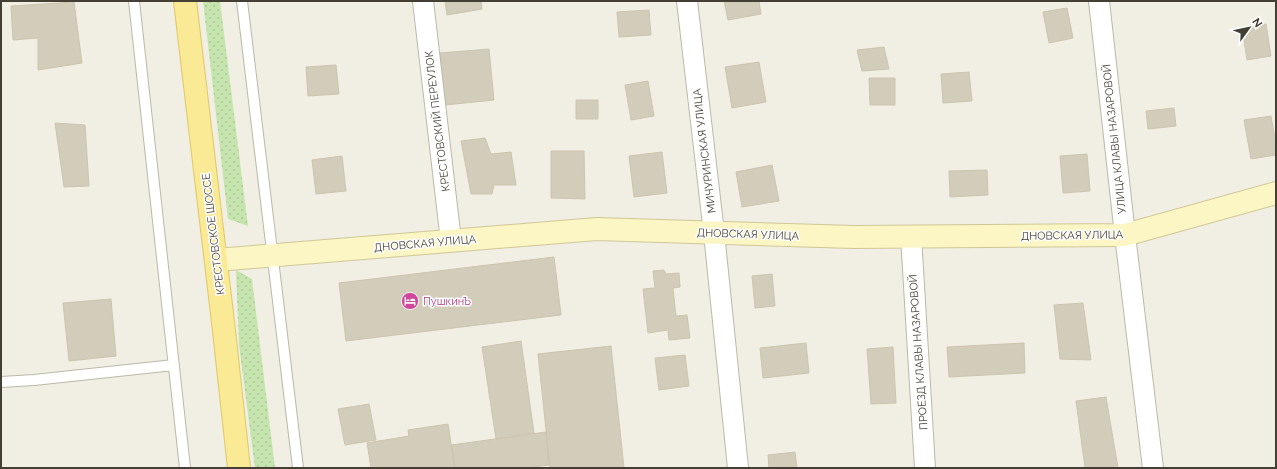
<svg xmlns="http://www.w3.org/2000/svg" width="1277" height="469" viewBox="0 0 1277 469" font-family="Raleway,sans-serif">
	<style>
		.grass { fill: url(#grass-dots) }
		.building { fill: #d2ccba; stroke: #cdc4ae }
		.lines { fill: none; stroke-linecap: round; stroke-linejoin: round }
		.lane-casing { stroke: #bcb8a8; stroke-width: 12 }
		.street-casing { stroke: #bcb8a8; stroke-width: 22 }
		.secondary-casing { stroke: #d0c796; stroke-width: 24 }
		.primary-casing { stroke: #dec866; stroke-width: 24 }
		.lane { stroke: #fff; stroke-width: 10 }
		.street { stroke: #fff; stroke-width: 20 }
		.secondary { stroke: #fcf5c4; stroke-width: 22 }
		.primary { stroke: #fae995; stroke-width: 22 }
		.labels { text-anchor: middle; stroke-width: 3; stroke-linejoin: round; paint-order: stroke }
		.street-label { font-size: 11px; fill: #433f35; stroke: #fff }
		.hotel-label { font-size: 11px; fill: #b23c85; stroke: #fff; text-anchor: start }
	</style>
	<defs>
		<pattern id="grass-dots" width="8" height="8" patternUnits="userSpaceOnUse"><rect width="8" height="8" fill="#c6e4ae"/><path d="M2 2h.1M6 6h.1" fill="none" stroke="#abc596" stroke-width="1.8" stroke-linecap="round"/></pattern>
	</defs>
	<rect width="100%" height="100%" fill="#f1efe4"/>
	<path class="grass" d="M203,1H220L248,226L228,219Z
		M236,270L252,279L275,468H255L239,345Z"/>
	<path class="building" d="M445,1H481L482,9L447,15Z
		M724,1H759L761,14L728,20Z
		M74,2L82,63L38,70V38L13,40L11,6Z
		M1067,8L1073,38L1049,43L1043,12Z
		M649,10L651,35L619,37L617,12Z
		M1266,24L1271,56L1247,60L1242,28Z
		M884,47L889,69L862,71L857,50Z
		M489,49L494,100L445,105L440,53Z
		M759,62L766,102L732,108L725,67Z
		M336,65L339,94L308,96L306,67Z
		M969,72L972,101L943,103L941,74Z
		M869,78H895V105H870Z
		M648,81L654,116L631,120L625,85Z
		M576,100H598V119H576Z
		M1174,108L1176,126L1148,129L1146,111Z
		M1271,116L1276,144V155L1251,159L1244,120Z
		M55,123L85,125L89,186L64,187Z
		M485,138L491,154L511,152L516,185H494L492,194H471L461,141Z
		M551,151H584L585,199L551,198Z
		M662,152L667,193L634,197L629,156Z
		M1087,154L1090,191L1063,193L1060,156Z
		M342,156L346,191L316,194L312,160Z
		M772,165L779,201L742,207L736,172Z
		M987,170L988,195L950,197L949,171Z
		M554,257L561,315L346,341L339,283Z
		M664,270L666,274L679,273L680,287L673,288L676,316L687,315L690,338L669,340L668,330L648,333L643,289L655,288L653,271Z
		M772,274L775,306L755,308L752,276Z
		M111,299L116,356L69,361L63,303Z
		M1083,303L1091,360L1060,359L1054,305Z
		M521,341L534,433L496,439L482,347Z
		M806,343L809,373L763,378L760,348Z
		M1024,343L1025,373L949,377L947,347Z
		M611,346L624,468H550L538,354Z
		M893,347L896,403L871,404L867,349Z
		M685,355L689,386L659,390L655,358Z
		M1106,397L1118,468H1085L1076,401Z
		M369,404L376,440L345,445L338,409Z
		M448,424L455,468H371L367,443L409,436L408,430Z
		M546,432L549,465L526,468H455L451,445Z
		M795,452L797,468H769L768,455Z"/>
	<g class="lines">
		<defs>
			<path id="lane" d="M134,1L185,468
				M242,1L298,468
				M1,382L34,380L174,365"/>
			<path id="street" d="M423,1L451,241
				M687,1L714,233L738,468
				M1099,1L1125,235L1153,468
				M911,236L925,468"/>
			<path id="secondary" d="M216,260L597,229L854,237L1125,235L1276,193"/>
			<path id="primary" d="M185,1L223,322L239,468"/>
		</defs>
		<use href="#lane" class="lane-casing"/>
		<use href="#street" class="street-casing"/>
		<use href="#secondary" class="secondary-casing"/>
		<use href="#primary" class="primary-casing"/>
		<use href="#lane" class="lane"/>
		<use href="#street" class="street"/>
		<use href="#secondary" class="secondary"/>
		<use href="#primary" class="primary"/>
	</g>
	<defs>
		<symbol id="hotel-disc" viewBox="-11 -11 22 22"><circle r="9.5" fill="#d1479c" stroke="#fff"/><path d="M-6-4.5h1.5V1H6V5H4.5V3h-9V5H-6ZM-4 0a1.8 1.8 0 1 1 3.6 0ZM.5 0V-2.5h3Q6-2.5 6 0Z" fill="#fff"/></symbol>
	</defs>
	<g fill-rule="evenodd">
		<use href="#hotel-disc" x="400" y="291" width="20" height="20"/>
	</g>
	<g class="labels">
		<g class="street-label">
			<text transform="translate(437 121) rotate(-97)" y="4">КРЕСТОВСКИЙ ПЕРЕУЛОК</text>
			<text transform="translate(1114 139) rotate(-96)" y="4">УЛИЦА КЛАВЫ НАЗАРОВОЙ</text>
			<text transform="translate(704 151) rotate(-97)" y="4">МИЧУРИНСКАЯ УЛИЦА</text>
			<text transform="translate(213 234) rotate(-97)" y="4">КРЕСТОВСКОЕ ШОССЕ</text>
			<text transform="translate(748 234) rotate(2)" y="4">ДНОВСКАЯ УЛИЦА</text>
			<text transform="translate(1072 235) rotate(-1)" y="4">ДНОВСКАЯ УЛИЦА</text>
			<text transform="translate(425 243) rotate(-5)" y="4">ДНОВСКАЯ УЛИЦА</text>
			<text transform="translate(918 352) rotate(-94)" y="4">ПРОЕЗД КЛАВЫ НАЗАРОВОЙ</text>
		</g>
		<g class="hotel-label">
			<text x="423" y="305">ПушкинЪ</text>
		</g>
	</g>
	<rect width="1277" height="469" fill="none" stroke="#433f35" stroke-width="4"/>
	<g transform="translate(1249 28) rotate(57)" stroke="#ffffff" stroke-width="3" paint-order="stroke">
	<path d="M0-3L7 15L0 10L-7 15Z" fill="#433f35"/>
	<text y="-6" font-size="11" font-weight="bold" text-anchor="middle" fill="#433f35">N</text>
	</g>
</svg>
